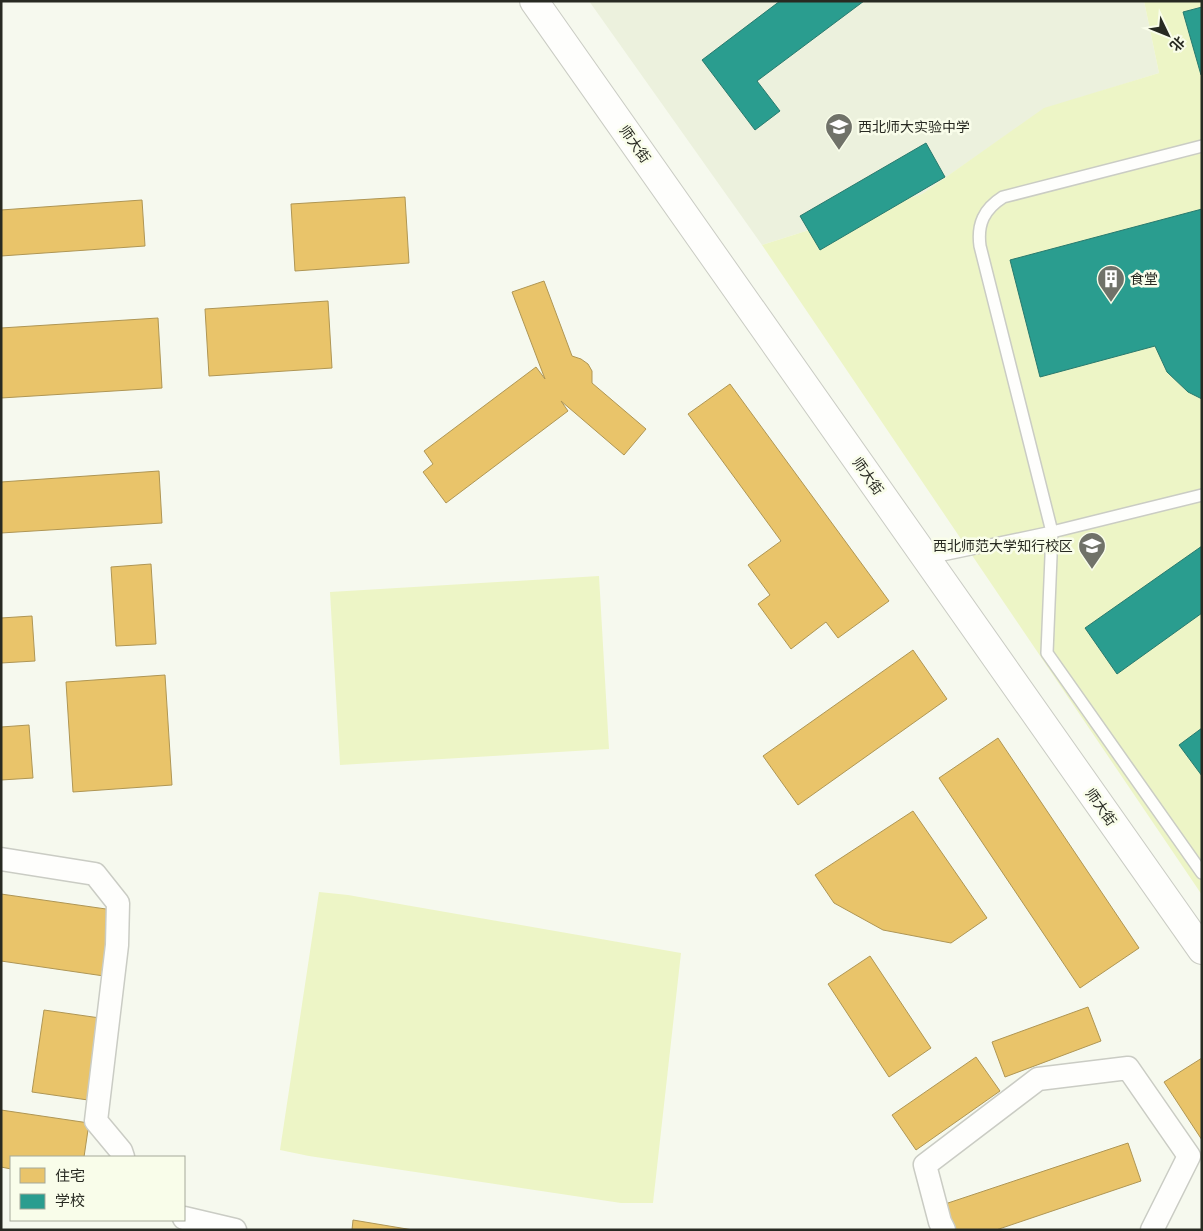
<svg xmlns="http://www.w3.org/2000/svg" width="1203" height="1231" viewBox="0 0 1203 1231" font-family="Roboto,'Noto Sans SC',sans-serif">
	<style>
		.built { fill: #ecf1dd }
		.green { fill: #edf5c6 }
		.homes { fill: #e9c46a; stroke: #af9654 }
		.schools { fill: #2a9d8f; stroke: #297a6e }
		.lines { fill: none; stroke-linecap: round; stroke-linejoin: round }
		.service-casing { stroke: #caccc4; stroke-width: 14 }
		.minor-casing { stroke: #caccc4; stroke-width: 25 }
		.tertiary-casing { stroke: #caccc4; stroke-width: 30 }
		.service { stroke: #fefefc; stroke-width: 11 }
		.minor { stroke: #fefefc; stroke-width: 22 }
		.tertiary { stroke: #fefefc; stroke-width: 28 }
		.labels { text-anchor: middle; stroke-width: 5; stroke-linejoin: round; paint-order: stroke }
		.poi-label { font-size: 14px; fill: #282a22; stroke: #f9fdea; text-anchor: start }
		.street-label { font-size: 14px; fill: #282a22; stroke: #f9fdea }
	</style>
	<rect width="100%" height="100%" fill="#f6f9ee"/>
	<path class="built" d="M589,1H1144L1159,73L1044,109L922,194L762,245Z"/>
	<path class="green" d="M1144,1H1202V895L762,245L922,194L1044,108L1159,73Z
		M599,576L609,749L340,765L330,592Z
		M319,892L348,895L681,953L653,1203H621L309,1156L280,1150Z"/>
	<path class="homes" d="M405,197L409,263L295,271L291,204Z
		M142,200L145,246L1,256V210Z
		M544,281L572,356L581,359L588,364L592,371V383L646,429L624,455L561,401L568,411L446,503L423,472L433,464L424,451L536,367L545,379L512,292Z
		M328,301L332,368L209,376L205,309Z
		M158,318L162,388L1,398V328Z
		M730,384L889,601L838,638L826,622L791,649L758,604L770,595L748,565L781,541L688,414Z
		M159,471L162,523L1,533V482Z
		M151,564L156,644L116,646L111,567Z
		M32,616L35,661L1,663V618Z
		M913,650L947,699L798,805L763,756Z
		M165,675L172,785L73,792L66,682Z
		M29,725L33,778L1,780V727Z
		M998,738L1139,948L1080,988L939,778Z
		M913,811L987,918L951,943L883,930L834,903L815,875Z
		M1,894L113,910L104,976L1,961Z
		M870,956L931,1048L889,1077L828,984Z
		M1088,1007L1101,1041L1005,1077L992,1042Z
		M44,1010L100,1018L88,1100L32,1092Z
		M976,1057L1000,1091L916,1150L892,1115Z
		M1202,1058V1140L1164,1082Z
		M1,1110L89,1123L84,1157H11V1169L1,1167Z
		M1128,1143L1141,1181L996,1230H953L945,1204Z
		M353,1220L413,1230H352Z"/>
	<path class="schools" d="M780,1H864L757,81L780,111L755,130L702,60Z
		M1202,7V74L1201,75L1183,12Z
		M926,143L945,177L820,250L800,216Z
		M1202,209V399L1188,392L1167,372L1155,346L1040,377L1010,260Z
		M1202,546V613L1117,674L1085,628Z
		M1202,728V776L1179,745Z"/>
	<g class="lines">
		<defs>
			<path id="service" d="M1202,146L1003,197C984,209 977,224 980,246L1052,532L1047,653L1202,873
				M928,558L1052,532L1202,495"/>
			<path id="minor" d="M1,859L95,874L118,903L117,945L96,1121L121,1151L123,1157
				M184,1218L235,1230
				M944,1230L940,1222L925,1165L1038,1079L1128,1068L1189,1156L1152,1230"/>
			<path id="tertiary" d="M534,1L1202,950"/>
		</defs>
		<use href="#service" class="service-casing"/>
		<use href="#minor" class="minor-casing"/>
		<use href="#tertiary" class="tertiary-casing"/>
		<use href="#service" class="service"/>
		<use href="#minor" class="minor"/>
		<use href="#tertiary" class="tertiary"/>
	</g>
	<defs>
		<symbol id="school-pin" viewBox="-11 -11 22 30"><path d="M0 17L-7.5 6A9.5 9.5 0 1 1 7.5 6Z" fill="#707269" stroke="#f9fdea"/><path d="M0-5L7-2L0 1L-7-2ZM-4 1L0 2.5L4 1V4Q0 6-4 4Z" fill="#fff"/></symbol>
		<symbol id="building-pin" viewBox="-11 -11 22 30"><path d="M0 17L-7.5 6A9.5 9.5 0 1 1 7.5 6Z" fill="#707269" stroke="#f9fdea"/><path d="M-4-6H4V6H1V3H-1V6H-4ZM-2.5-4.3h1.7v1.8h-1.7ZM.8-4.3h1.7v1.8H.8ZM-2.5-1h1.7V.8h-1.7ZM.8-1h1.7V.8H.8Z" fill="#fff"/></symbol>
		<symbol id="university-pin" viewBox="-11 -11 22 30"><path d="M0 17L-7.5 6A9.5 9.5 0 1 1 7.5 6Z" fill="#707269" stroke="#f9fdea"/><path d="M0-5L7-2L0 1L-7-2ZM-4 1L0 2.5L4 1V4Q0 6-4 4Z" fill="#fff"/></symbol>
	</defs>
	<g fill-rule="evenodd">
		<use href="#school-pin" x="823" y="111" width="32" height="43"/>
		<use href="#building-pin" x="1095" y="263" width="32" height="43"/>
		<use href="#university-pin" x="1076" y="530" width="32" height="43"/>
	</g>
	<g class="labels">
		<g class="poi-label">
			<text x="858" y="132">西北师大实验中学</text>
			<text x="1130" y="284">食堂</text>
			<text x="1073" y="551" text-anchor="end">西北师范大学知行校区</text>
		</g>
		<g class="street-label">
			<text transform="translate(635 144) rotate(55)" y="5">师大街</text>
			<text transform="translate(868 476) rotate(55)" y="5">师大街</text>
			<text transform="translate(1101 807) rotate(55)" y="5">师大街</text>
		</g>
	</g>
	<rect width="1203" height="1231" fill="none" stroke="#282a22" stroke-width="5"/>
	<rect x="10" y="1156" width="175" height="65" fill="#f9fdea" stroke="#a5a99a"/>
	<rect x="20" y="1168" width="25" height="15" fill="#e9c46a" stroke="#a5a99a"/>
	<text x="55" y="1181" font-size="15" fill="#282a22">住宅</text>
	<rect x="20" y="1194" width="25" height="15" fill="#2a9d8f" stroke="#a5a99a"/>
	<text x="55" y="1206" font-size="15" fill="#282a22">学校</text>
	<g transform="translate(1168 35) rotate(133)" stroke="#f9fdea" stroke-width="4" paint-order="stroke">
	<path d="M0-4L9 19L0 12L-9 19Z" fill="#282a22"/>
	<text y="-8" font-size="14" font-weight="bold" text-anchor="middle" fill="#282a22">北</text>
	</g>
</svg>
